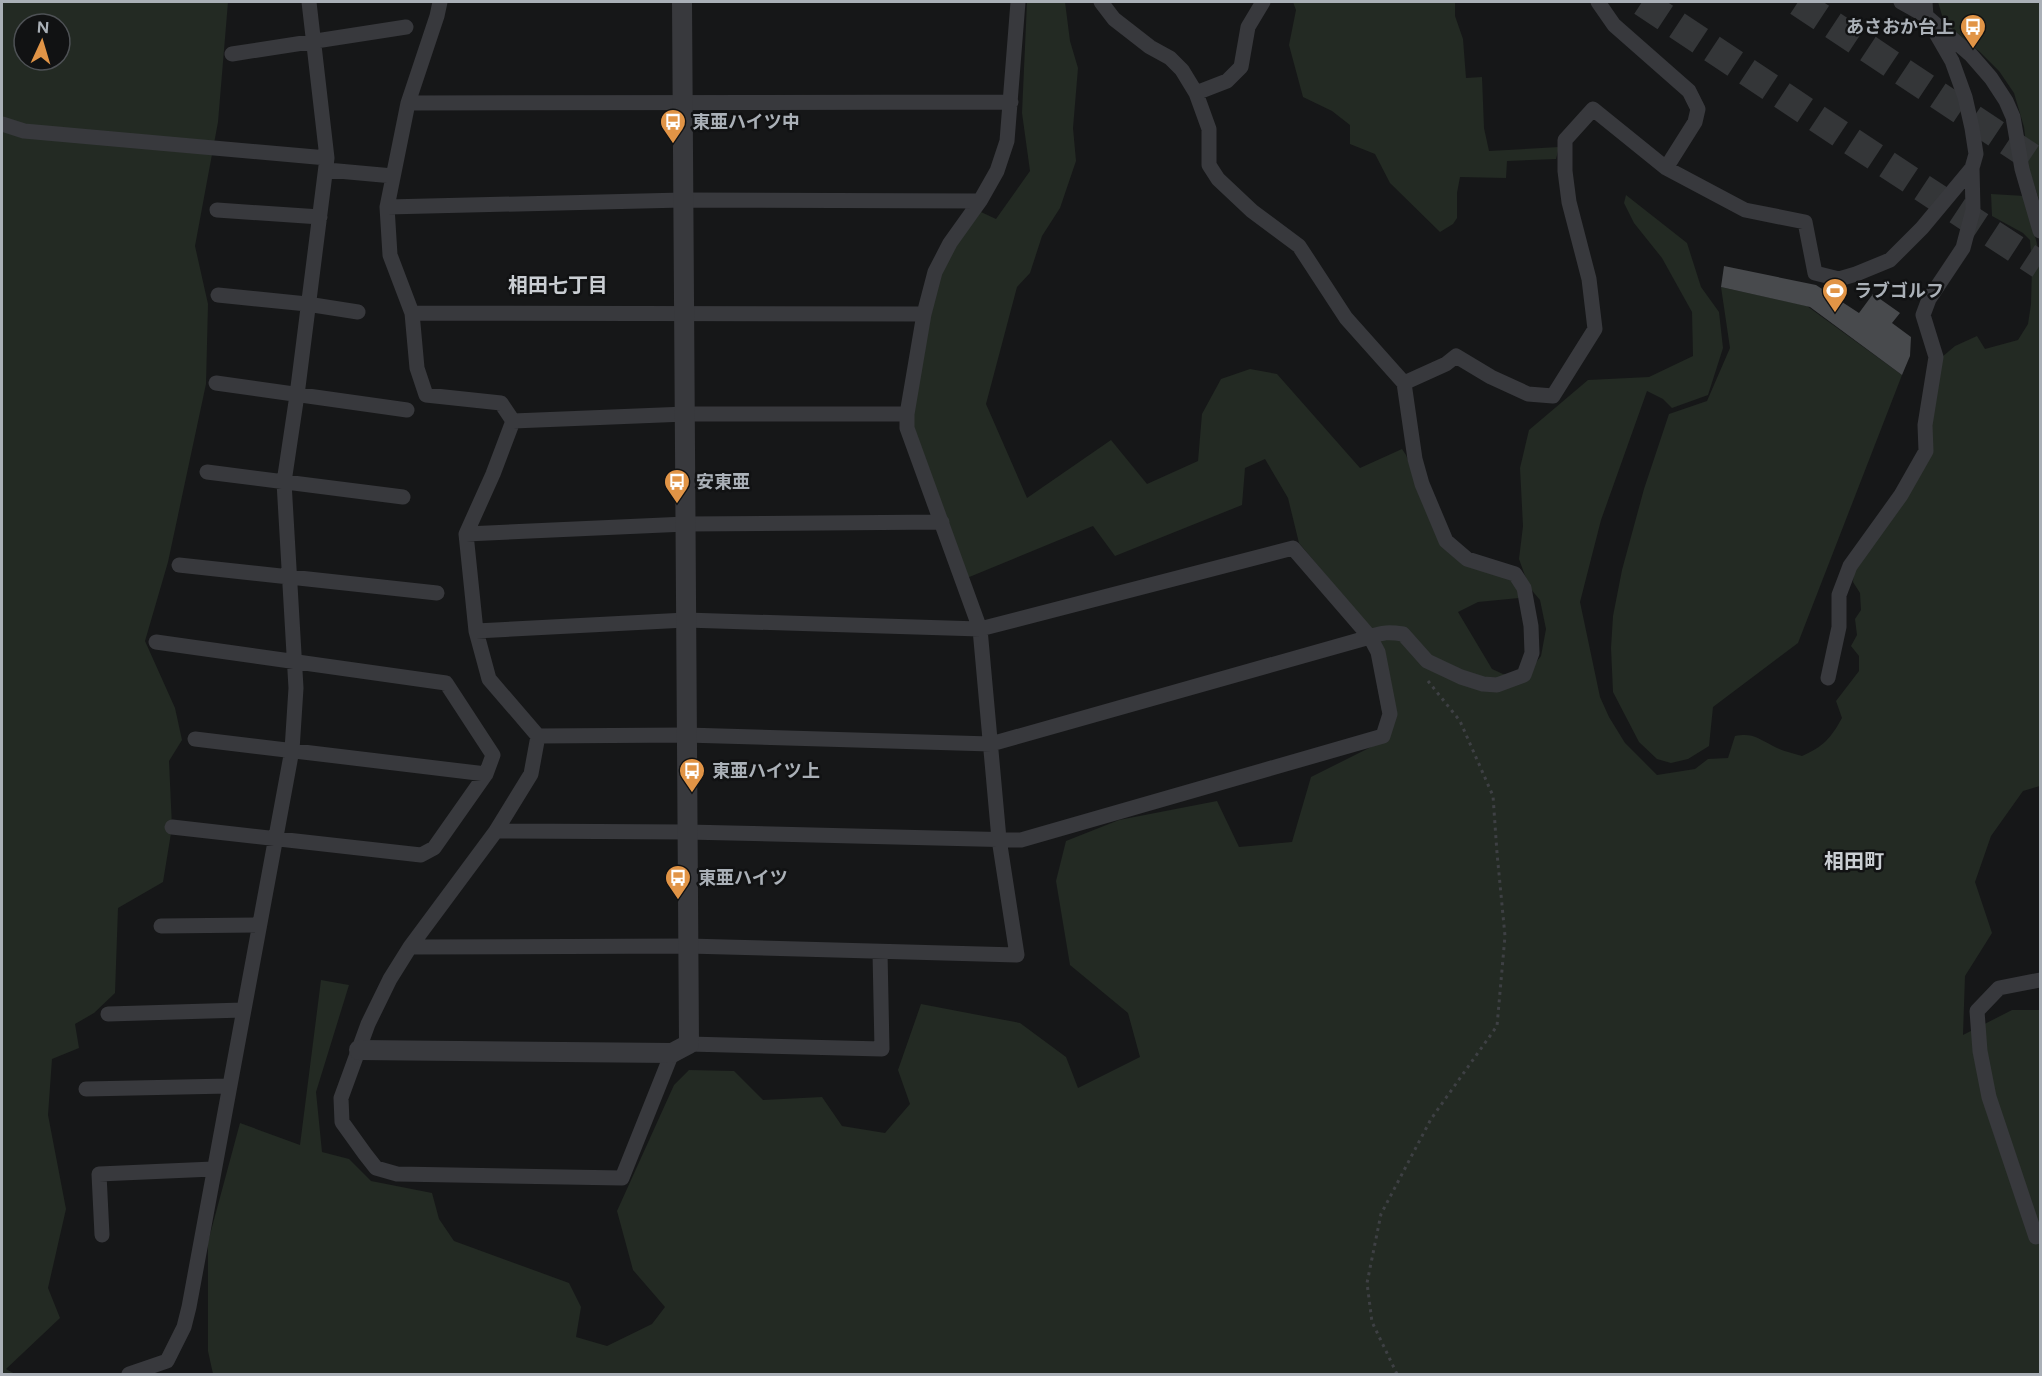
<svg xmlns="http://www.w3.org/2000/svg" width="2042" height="1376" viewBox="0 0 2042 1376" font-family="Figtree,'Noto Sans JP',sans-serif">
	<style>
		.green { fill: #232a23; fill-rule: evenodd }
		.building { fill: #484a4d }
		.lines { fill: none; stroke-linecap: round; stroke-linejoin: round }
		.motorway-tunnel { stroke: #343638; stroke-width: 28; stroke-dasharray: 28 14; stroke-linecap: butt }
		.path { stroke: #3e4044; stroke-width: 3; stroke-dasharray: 3 4.5; stroke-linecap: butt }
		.minor { stroke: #38393d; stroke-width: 15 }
		.tertiary { stroke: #38393d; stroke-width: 20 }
		.labels { text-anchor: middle; stroke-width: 5; stroke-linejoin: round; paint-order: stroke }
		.poi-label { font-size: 18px; font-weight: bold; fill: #aab0b7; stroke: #111213; text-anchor: start }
		.neighbourhood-label { font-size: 20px; font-weight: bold; fill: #caced3; stroke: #111213 }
	</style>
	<rect width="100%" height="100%" fill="#161718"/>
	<path class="green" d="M2,2H228L218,122L195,246L208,304L206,384L168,562L145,641L175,708L182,740L169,761L172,827L163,882L118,908L115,993L94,1013L75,1024L79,1048L52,1059L48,1115L66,1209L48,1288L60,1318L6,1369L15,1374H2ZM24,24H60V60H24Z
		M1027,2H1065L1070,41L1078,68L1073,128L1076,161L1060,208L1042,236L1030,273L1017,287L986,404L1027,498L1111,440L1147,484L1198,461L1202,414L1221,379L1250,369L1277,374L1360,468L1402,449L1406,455L1440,543L1500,573L1515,582L1519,598L1478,602L1458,612L1492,669L1503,674L1518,677L1531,669L1541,656L1546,629L1540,600L1529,587L1519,559L1523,526L1520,468L1529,430L1588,380L1649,377L1693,356L1692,312L1662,258L1634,223L1624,203L1626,195L1687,243L1701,287L1719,312L1723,348L1708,395L1672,408L1663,399L1647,391L1601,520L1580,602L1600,697L1609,717L1625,743L1657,775L1695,769L1708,759L1728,758L1735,736C1753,733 1757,738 1773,746C1782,751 1792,753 1802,756C1823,747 1831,738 1842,718L1836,701L1859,671V656L1851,646L1857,635L1855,619L1861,610L1860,593L1853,582L1854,569L1905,498L1932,424L1942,357L1955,346L1977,336L1985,349L2018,340L2028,324L2031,304L2032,265L2030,240L2023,233L1992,216L1991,194L2025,196L2040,256V786L2023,791L1991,836L1975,882L1992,933L1965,976L1963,1035L2012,1010H2040V1374H213L208,1351V1242L240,1123L300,1145L321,980L349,985L316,1092L322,1152L349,1159L371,1181L432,1193L439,1219L454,1241L569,1283L581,1307L576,1337L607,1346L652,1324L665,1307L633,1270L617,1211L674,1085L689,1070L734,1071L763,1100L822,1097L842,1126L885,1133L910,1104L898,1070L921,1004L1020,1023L1066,1057L1078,1088L1140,1057L1128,1013L1070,965L1056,881L1066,841L1119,820L1217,801L1239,847L1292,842L1311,777L1387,739L1366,623L1299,543L1288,498L1265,459L1245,468L1242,505L1115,556L1093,526L962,580L907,414L935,272L981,212L996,219L1030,171L1022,113Z
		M1293,2H1455V16L1463,39L1466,78L1482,77L1484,128L1489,151L1559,147L1556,159L1507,161L1506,178L1460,177L1457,193V218L1453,224L1440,232L1390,183L1375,154L1350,144V125L1332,111L1303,97L1289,45L1296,10Z
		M1938,2H2040V203L2029,169L2024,127L2014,93L1999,71L1979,51L1960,38L1944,22Z
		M1721,287L1807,306L1902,375L1798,643L1713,707L1709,746L1688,759L1671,763L1657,759L1639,742L1613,692L1611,648L1613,616L1622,570L1644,489L1669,414L1707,401L1730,348Z"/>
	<path class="building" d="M1724,266L1816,285L1859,313L1873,294L1900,313L1892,323L1911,337L1910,356L1902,375L1810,307L1721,287Z"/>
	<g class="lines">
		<path class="motorway-tunnel" d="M1642,2L1845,137L2040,265
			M1798,2L2040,163"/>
		<path class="path" d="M1397,1374L1372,1322L1367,1283L1381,1214L1431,1119L1497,1026L1505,936L1497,853L1493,796L1460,721L1428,681"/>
		<path class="minor" d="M440,2L437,16L408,103L387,207L390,255L412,313L417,368L426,395L501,403L513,421L493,474L466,534L476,631L489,679L538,736L531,774L496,831L410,947L390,979L368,1024L341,1098L342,1122L365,1154L376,1168L397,1174L622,1178L672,1053
			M1598,2L1614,25L1689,91L1698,109L1695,122L1666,168
			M1901,2L1926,16L1971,55L1991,78L2006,101L2013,117L2022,169L2040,231
			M232,54L406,27
			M1196,93L1227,81L1241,67L1248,27L1263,2
			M408,103L1011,102
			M2,124L24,131L327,158
			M327,170L393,176
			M387,207L683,200L980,201
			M217,210L320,217
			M218,295L307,304L358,312
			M412,313L924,314
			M216,383L407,410
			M1404,383L1446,364L1456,356L1491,377L1528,394L1553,396L1595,329L1589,279L1569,202L1565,171V140L1593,109L1666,168L1745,210L1805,222L1815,273L1839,279L1856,274L1890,260L1922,228L1972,168
			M513,421L686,414H907
			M207,472L403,497
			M466,534L686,524L942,522
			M179,565L437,593
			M476,631L686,620L980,629L1293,548L1370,637L1378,652L1390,714L1383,736L1021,840L687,832L496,831
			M156,642L446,683L493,755L486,774L434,848L421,855L172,827
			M1828,678L1839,627V595L1850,566L1901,495L1926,451L1925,425L1936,357L1923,315L1929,299L1963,248L1973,210L1972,168L1976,154L1972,128L1965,97L1952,61L1926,16L1925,2
			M538,736L686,735L991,744L1370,637C1382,632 1390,632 1403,634L1427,661L1461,677L1483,684L1497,685L1524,675L1532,653L1531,626L1524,588L1515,574L1467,559L1446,541L1422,484L1415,459L1404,383L1346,318L1299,246L1252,211L1218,179L1209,165V129L1196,93L1182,70L1170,58L1150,47L1114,19L1101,2
			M195,739L486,774
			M161,926L259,925
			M410,947L688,946L1017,955L999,839L980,629L907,428V414L924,314L935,272L950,243L980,201L997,171L1007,141L1018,2
			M108,1014L243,1010
			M689,1044L882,1049L880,952
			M86,1089L229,1086
			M102,1235L99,1174L213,1169
			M2036,1237L1989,1097L1980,1051L1977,1011L1999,988L2040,980
			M129,1374L167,1361L184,1327L189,1307L292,750L296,688L284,482L297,395L327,158L309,2"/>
		<path class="tertiary" d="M359,1050L672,1053L689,1044L682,2"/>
	</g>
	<defs>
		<symbol id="bus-pin" viewBox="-11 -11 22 30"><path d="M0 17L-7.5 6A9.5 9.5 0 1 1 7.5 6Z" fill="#e19446" stroke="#111213"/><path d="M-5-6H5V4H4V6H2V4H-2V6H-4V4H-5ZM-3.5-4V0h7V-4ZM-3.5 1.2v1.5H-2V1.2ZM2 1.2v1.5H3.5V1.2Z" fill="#fff"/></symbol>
		<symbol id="stadium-pin" viewBox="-11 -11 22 30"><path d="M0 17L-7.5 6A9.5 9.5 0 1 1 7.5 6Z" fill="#e19446" stroke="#111213"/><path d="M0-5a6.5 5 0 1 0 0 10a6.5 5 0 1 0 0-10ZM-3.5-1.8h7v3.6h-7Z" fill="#fff"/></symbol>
	</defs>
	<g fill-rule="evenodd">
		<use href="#bus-pin" x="1958" y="12" width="30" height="40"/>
		<use href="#bus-pin" x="658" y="107" width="30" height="40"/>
		<use href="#stadium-pin" x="1820" y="276" width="30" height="40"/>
		<use href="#bus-pin" x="662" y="467" width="30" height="40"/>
		<use href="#bus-pin" x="677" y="756" width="30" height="40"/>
		<use href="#bus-pin" x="663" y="863" width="30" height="40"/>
	</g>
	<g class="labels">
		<g class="poi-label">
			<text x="1954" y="33" text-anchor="end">あさおか台上</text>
			<text x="692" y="128">東亜ハイツ中</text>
			<text x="1854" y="297">ラブゴルフ</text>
			<text x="696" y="488">安東亜</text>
			<text x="712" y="777">東亜ハイツ上</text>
			<text x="698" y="884">東亜ハイツ</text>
		</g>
		<g class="neighbourhood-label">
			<text x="558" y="292">相田七丁目</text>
			<text x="1854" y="868">相田町</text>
		</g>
	</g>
	<rect width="2042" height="1376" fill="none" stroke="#aab0b7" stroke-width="6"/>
	<g transform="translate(42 42) rotate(4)"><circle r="28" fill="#111213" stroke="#4e5155" stroke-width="1.5"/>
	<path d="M0-4.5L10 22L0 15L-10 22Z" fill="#e19446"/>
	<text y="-9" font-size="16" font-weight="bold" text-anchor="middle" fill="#aab0b7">N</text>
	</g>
</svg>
